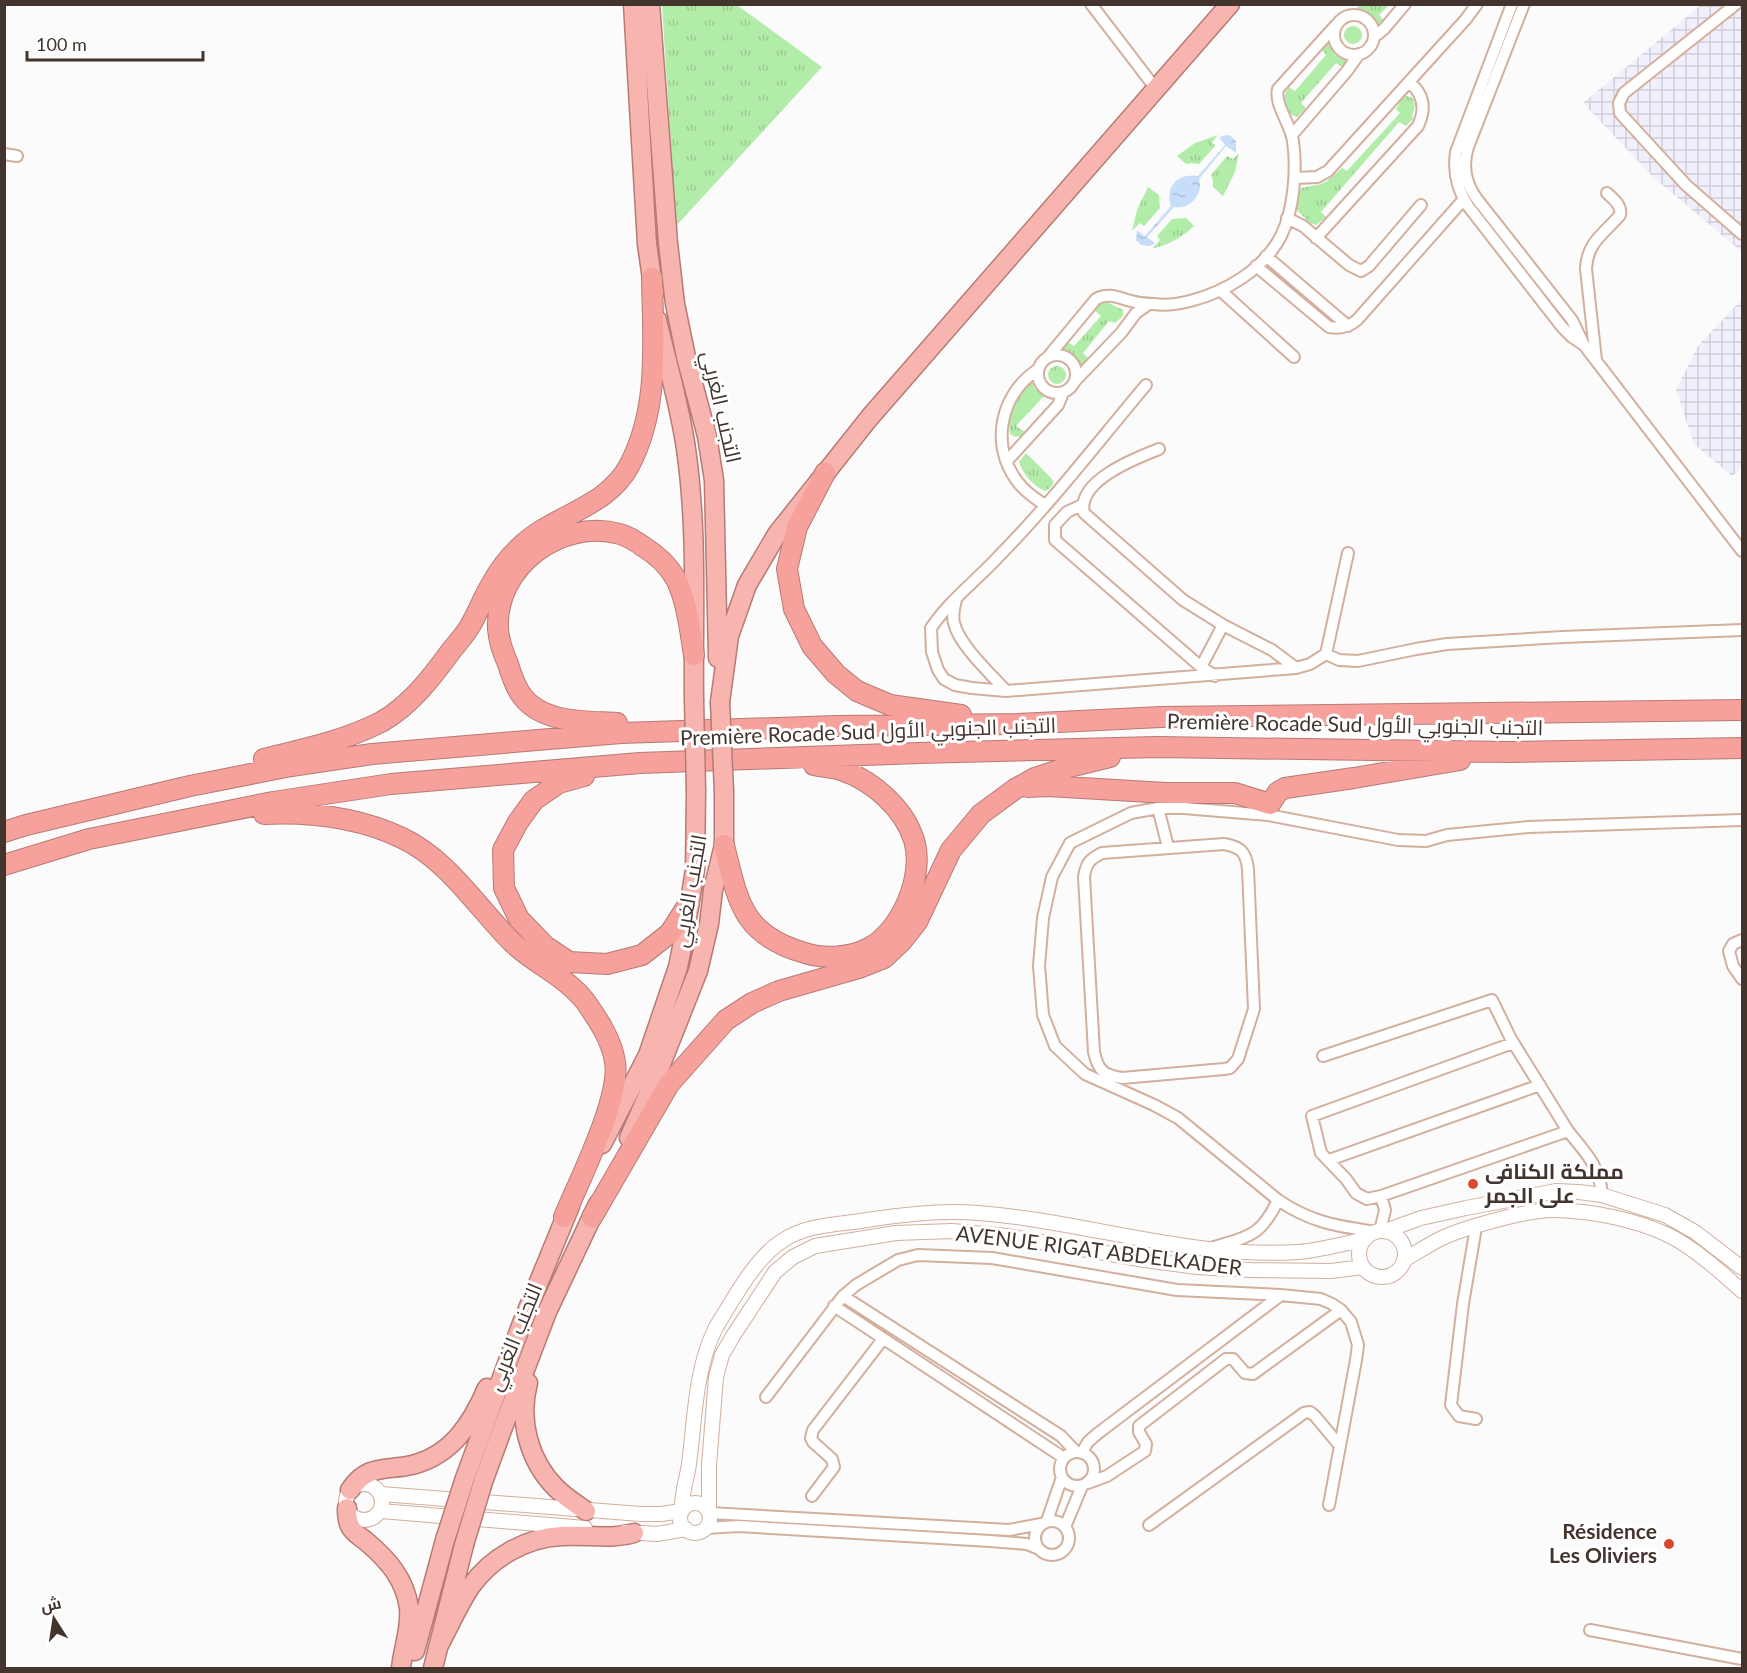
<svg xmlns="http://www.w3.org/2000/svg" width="1747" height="1673" viewBox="0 0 1747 1673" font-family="Lato,Cairo,sans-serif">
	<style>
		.industrial { fill: url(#industrial-grid) }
		.grass { fill: url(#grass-tufts) }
		.water { fill: url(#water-ripples) }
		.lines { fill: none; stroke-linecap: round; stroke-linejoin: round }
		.minor-casing { stroke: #d3af9e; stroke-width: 14 }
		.tertiary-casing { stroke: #d3af9e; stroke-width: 16 }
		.trunk-casing { stroke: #b77b75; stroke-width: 21 }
		.motorway-casing { stroke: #b77b75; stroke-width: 22 }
		.minor { stroke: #fff; stroke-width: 10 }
		.tertiary { stroke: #fff; stroke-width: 14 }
		.trunk { stroke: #f8b4af; stroke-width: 18 }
		.motorway { stroke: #f6a19b; stroke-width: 20 }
		.trunk-bridge-casing { stroke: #b77b75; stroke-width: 21; stroke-linecap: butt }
		.trunk-bridge { stroke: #f8b4af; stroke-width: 18 }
		.poi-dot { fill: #d64a31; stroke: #fff; stroke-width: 2 }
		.labels { text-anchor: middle; stroke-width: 6; stroke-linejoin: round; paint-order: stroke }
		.street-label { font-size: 21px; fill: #43352e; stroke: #fff }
		.poi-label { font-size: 21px; font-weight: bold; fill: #43352e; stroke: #fff; text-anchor: start }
	</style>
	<defs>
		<pattern id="industrial-grid" width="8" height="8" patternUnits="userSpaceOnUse" patternTransform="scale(1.5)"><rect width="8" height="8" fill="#f1effc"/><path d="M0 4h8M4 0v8" fill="none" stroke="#d0ced8"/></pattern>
		<pattern id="grass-tufts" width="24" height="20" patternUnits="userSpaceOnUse" patternTransform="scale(1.5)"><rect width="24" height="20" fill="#b2eca9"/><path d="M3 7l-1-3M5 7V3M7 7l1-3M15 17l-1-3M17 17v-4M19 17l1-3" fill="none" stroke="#9acb92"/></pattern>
		<pattern id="water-ripples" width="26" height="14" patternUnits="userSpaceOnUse" patternTransform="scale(1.5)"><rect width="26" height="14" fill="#c6def9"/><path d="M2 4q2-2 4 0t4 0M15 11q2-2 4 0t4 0" fill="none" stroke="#abbfd6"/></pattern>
	</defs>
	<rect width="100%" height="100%" fill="#fbfbfb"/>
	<path class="industrial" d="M1701,5H1742V252L1653,177L1583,103Z
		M1742,299V467L1732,476L1694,444L1676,390L1698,346Z"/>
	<path class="grass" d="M1371,4L1389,5L1379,15L1384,21L1378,27C1374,16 1367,12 1356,9L1360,5Z
		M662,5H737L822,67L676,226Z
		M1344 35a9 9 0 1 1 18 0a9 9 0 1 1-18 0Z
		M1328,42L1335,55L1348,60L1342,67L1336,63L1301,103L1306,108L1297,117L1291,115C1283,105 1282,97 1289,87L1295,91L1326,55L1322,50Z
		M1406,96L1411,97C1417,102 1414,110 1412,117L1414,118L1406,126L1399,122L1321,212L1326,217L1316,225L1310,223L1296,209L1301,188L1321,184L1327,181L1342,168L1347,171L1400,113L1396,109L1402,99Z
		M1218,135L1212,142L1215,146L1199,164L1192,163L1186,164L1177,156L1195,143Z
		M1239,153L1235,172L1223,196L1213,187V181L1211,175L1227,156L1233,159Z
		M1148,187L1159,195L1160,208L1144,226L1140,223L1132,231L1137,210Z
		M1186,218L1194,226C1182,237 1170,245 1153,248L1160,240L1157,236L1172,219Z
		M1107,302L1123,310V316L1115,323L1109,321L1083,353L1089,359L1082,368C1078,357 1070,349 1058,350L1066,341L1074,346L1101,316L1094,310L1099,304Z
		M1048 375a9 9 0 1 1 18 0a9 9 0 1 1-18 0Z
		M1032,382L1035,389L1044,396L1016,426L1025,432L1022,436L1015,437L1010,434C1007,414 1018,395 1032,382Z
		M1026,453L1052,479L1054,482L1049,489L1045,491C1033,486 1023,474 1019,462Z"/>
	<path class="water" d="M1227,135L1231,136L1236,141V153L1226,146L1199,179C1204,194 1190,210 1174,207L1147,237L1155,243C1151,247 1146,246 1141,245L1136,240L1137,230L1145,236L1171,206C1165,186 1178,173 1198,176L1225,145L1219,137Z"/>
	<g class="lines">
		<defs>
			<path id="minor" d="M1091,4L1156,89
				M1512,4L1456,152C1453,172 1457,189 1468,206L1562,327L1572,337L1584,345L1742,551
				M1524,4L1468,147C1462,166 1465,183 1477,199L1572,320L1584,345
				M1736,4L1624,93L1619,103L1620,113L1686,185L1742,234
				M1334 35a20 20 0 1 1 40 0a20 20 0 1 1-40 0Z
				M1374,37L1384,29L1405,4
				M1292,135L1347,71L1359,54
				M4,154L17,156
				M1295,178L1317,177L1328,171L1466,19L1477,4
				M1287,218L1303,226L1349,265L1361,271L1369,266L1421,205
				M1316,238L1418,126C1426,109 1424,94 1409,82
				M1266,256L1348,326
				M1256,266L1329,327C1340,329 1349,327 1357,320L1464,199
				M1220,290L1294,357
				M1038 374a19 19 0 1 1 38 0a19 19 0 1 1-38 0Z
				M1048,357L1096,299C1108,292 1119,298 1131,301C1138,303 1146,304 1154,304C1166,306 1178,304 1190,301C1226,292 1264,269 1281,236C1294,210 1297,169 1293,141C1291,125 1274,104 1278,89L1336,25
				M1596,360L1586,269C1587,242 1604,234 1620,215C1622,205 1613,199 1607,193
				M1037,370C1000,395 990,445 1017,481C1024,491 1034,498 1045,505
				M1075,381L1121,333L1136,313L1149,304
				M1146,385C1098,442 1052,502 1000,555C977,580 950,600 931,628L932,652L938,670L944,679L955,685L972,688L1006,691L1296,668L1310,664L1326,654L1339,660L1358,661L1416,649L1447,644L1563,637L1742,630
				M1159,449C1136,458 1076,481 1084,513L1183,600L1223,625L1272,650L1296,668
				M1007,461L1058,405L1063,393
				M1082,505L1067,512L1055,525V540L1201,667L1215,676
				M956,600C954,608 952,615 954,623C959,645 991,674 1006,691
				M1326,654L1348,553
				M1201,667L1223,625
				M1158,808L1168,847
				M1224,844C1241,847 1246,852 1248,869L1254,1009L1238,1059L1230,1068L1224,1069L1122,1078C1103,1075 1098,1070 1094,1052L1084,877C1086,863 1090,859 1102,853Z
				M1742,940L1733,944L1729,951L1733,966L1742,979
				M1323,1056L1492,1000L1511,1039L1568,1131L1381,1196L1367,1199L1356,1193L1346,1179L1321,1153L1312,1116L1513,1043
				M1568,1131C1585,1152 1600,1166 1602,1195
				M1329,1160L1540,1085
				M1380,1231L1385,1210L1381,1196
				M1376,1232C1337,1226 1312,1223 1278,1200L1178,1118L1154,1105L1085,1074L1055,1046L1043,1015L1039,966L1043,918L1052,877L1070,843L1131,813L1158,808H1184L1268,815L1398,840L1426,841L1447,835L1528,827L1742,820
				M1214,1247C1250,1236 1261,1236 1278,1200
				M843,1296L1061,1436L1076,1452
				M834,1306L1064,1458
				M766,1397L843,1296L856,1285L898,1260L918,1255L992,1258L1177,1290L1281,1295L1321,1299L1332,1304L1341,1310L1351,1322L1358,1345L1356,1360L1329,1505
				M1476,1419L1459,1416L1451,1405L1463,1304L1476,1227
				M1060 1469a17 17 0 1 1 34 0a17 17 0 1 1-34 0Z
				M1082,1452L1088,1442L1097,1434L1281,1295
				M1088,1483L1107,1476L1145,1451L1146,1444L1139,1432V1426L1226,1359H1233L1245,1373L1253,1374L1341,1310
				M812,1496L834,1467L832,1459L813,1442L811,1438L813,1430L883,1339
				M710,1513L1009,1530L1041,1524
				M1047,1521L1062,1477
				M1035 1538a17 17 0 1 1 34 0a17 17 0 1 1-34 0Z
				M1149,1525L1304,1413L1310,1412L1315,1416L1340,1446
				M1065,1527L1082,1486
				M707,1528L738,1526L990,1541L1027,1544L1039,1549
				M1590,1630L1742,1659"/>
			<path id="tertiary" d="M1385,1231L1421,1218L1466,1208L1556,1191L1579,1192L1602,1195L1665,1215L1695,1232L1742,1268
				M1359 1254a23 23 0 1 1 46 0a23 23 0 1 1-46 0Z
				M1404,1260C1416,1253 1428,1245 1440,1239C1462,1228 1530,1209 1555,1210C1592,1211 1635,1219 1670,1236C1694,1248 1722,1273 1742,1291
				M346 1502a18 18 0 1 1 36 0a18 18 0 1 1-36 0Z
				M381,1494L641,1514H661L682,1511
				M680 1518a15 15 0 1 1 30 0a15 15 0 1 1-30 0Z
				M682,1510C681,1494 687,1479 689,1464C695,1418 695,1369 716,1327C733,1300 755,1258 782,1241C805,1225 834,1225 860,1221C899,1215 938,1210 978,1213C1084,1221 1191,1259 1298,1252C1321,1250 1343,1244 1365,1239
				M709,1510V1465L716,1377L722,1355L733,1336L775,1272L793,1257L815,1246L896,1233L952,1231L1007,1236L1145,1260L1197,1267L1250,1270L1331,1271L1363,1267
				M381,1511L585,1528
				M625,1532L657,1534L686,1529"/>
			<path id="trunk" d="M633,4L647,244L654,293
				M650,4L668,243L675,304L686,357L707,436L714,480L718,658
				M657,320C667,363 680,406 686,449C698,532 693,616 694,699
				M720,702L729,636L747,585L777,534L870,417L1230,4
				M629,1138L658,1072L698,971L709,924L713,890L724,845V792
				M602,1144L648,1055L678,967L684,937L695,870L696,791
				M528,1383C518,1420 529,1461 556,1488C565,1497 576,1504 586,1511
				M465,1478L522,1323L570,1206
				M483,1482L502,1430L547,1312L598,1204
				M350,1490C367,1464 385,1471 412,1465C452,1455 472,1423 487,1388
				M347,1508C347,1514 347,1521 350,1526C353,1533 361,1537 367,1542C388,1560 405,1579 409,1608C411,1629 403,1648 401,1668
				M438,1647C449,1627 458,1605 471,1586C492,1557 526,1538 561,1536C586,1534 610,1540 634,1533
				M415,1651L445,1540
				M433,1668L464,1545"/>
			<path id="motorway" d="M825,473L797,527L787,569L794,609L812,646L836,674L857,691L890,705L961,715
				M617,723C585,721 540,724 520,693C515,685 511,674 508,664C503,653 499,641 498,629C495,566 561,518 620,534C628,536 637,542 644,547C657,555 668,565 676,579C687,601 690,630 694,655
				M264,759C304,749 344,741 381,722C410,706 432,677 451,651C457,643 465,635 470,626C478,613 483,598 491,585C498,572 507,559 518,549C551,515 606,509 629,466C660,408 653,341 652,278
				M584,776L559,783L534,800L518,822L503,850L504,888L519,919L545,946L569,962L607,964L642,955L670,933L689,903
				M1028,787L1048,786L1166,793H1235L1270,804L1278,792L1285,788L1354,778L1460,760
				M264,814C310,812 360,818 402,838C449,860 478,909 514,944C537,965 566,977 585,1001C597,1018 612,1040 615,1062C621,1098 579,1181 564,1217
				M4,832L26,825L190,786L291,766L372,754L621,733L837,726L1018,724L1161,717L1742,710
				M724,845C738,902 742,935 805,953C824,959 848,958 867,949C901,933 925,876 914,840C904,808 872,780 841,770C832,767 823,767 814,765
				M4,865L89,839L273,802L391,784L640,763L919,753L1157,747L1510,752L1742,748
				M592,1217L669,1084L726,1020L752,1003L779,991L859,968L884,958L902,941L917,922L951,850L981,814L1015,789L1035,778L1065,768L1110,757"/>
		</defs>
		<use href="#minor" class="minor-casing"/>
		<use href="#tertiary" class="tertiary-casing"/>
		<use href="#trunk" class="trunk-casing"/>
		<use href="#motorway" class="motorway-casing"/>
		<use href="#minor" class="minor"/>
		<use href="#tertiary" class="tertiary"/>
		<use href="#trunk" class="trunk"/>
		<use href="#motorway" class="motorway"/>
		<defs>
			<path id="trunk-bridge" d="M694,699L696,791
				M720,702L724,792
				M445,1540L465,1478
				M464,1545L483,1482"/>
		</defs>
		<use href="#trunk-bridge" class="trunk-bridge-casing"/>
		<use href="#trunk-bridge" class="trunk-bridge"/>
	</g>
	<g class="poi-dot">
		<circle cx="1473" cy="1184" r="6"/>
		<circle cx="1669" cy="1544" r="6"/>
	</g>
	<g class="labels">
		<g class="street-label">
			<text transform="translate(721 407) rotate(77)" y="7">التجنب الغربي</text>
			<text transform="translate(1355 725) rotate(1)" y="7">Première Rocade Sud التجنب الجنوبي الأول</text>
			<text transform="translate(868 732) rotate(-2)" y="7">Première Rocade Sud التجنب الجنوبي الأول</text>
			<text transform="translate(690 891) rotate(-80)" y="7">التجنب الغربي</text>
			<text transform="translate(1099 1251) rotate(7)" y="7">AVENUE RIGAT ABDELKADER</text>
			<text transform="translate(515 1337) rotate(-68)" y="7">التجنب الغربي</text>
		</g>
		<g class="poi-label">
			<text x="1485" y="1179">مملكة الكنافى<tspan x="1485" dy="24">على الجمر</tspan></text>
			<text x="1657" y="1539" text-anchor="end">Résidence<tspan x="1657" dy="24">Les Oliviers</tspan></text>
		</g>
	</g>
	<rect width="1747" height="1673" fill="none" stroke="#43352e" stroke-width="12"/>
	<g transform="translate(54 1619) rotate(348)" stroke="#ffffff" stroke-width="4.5" paint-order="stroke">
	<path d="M0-4.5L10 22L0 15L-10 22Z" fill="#43352e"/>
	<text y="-9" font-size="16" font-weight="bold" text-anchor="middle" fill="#43352e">ش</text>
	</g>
	<path d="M27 51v9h176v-9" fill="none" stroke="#43352e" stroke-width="3"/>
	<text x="36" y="51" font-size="18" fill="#43352e" stroke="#ffffff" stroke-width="4.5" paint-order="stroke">100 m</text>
</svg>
